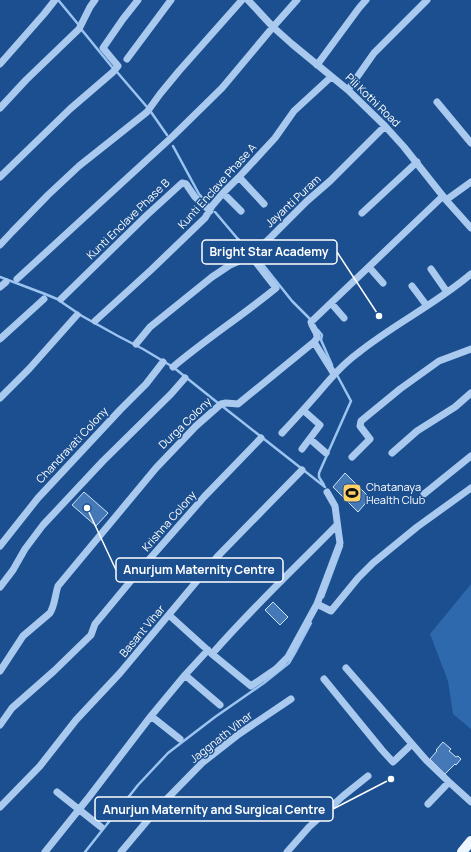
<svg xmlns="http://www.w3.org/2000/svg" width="471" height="852" viewBox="0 0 471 852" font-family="Manrope,sans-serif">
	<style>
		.green { fill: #2e69ad }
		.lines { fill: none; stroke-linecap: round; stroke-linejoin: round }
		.stream { stroke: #9cc4f0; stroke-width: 2.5 }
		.building { fill: #4478b7; stroke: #cfe3fa }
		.minor { stroke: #a9c9ee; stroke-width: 7 }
		.major { stroke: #f0f6ff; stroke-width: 10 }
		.labels { text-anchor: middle; stroke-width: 3; stroke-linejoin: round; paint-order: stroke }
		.street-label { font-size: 11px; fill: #fff; stroke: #1b4f8f }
		.poi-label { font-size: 11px; fill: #fff; stroke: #1b4f8f; text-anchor: start }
		.leader { fill: none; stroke: #fff; stroke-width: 1.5 }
		.callout-dot { fill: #fff; stroke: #1b4f8f; stroke-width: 1.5 }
		.callout { fill: #1b4f8f; stroke: #fff; stroke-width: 1.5 }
		.callout-label { font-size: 12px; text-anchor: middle; font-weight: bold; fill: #fff }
	</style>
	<rect width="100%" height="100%" fill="#1b4f8f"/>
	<path class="green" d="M471,584V729L453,714L448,681L430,634Z"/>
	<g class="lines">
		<path class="stream" d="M59,1L78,24
			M81,29L112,67
			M117,72L147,107
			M151,112L167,135
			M173,146L199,194L209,205
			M215,212L237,238L251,252
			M257,257L292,301L310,319
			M0,277L45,294L57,299L82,316L118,336L143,349L173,367L218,403
			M318,330L322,335L321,340L332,365
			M222,406L325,487
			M324,485L319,477V473L351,401L337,375
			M323,597L342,546
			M85,852L138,785L168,753L215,717L264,683L289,663L296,651L311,623"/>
	</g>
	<path class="building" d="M345,473L370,498L358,512L333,487Z
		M84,492L108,513L96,526L72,505Z
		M273,602L288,617L280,625L265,610Z
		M443,742L451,749L449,751L456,757L458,756L461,759L456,765L455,764L445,774L430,759L437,751L436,750Z"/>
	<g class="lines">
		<path class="minor" d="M248,0L273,27L292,44L348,90L385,126L404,147L446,200L471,228
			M127,59L171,0
			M0,64L44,14L55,0
			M317,65L359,8L366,0
			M348,90L374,53L427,0
			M437,102L471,143
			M0,108L26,80L79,29L90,7L95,0
			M0,177L70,109L113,72L118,66L103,48L123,19L138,0
			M239,177L264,204
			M223,193L241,211
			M446,200L471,182
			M362,213L417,162
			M0,245L12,232L48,195L79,166L147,112L160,94L179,71L242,0
			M369,267L383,283
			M431,269L447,292
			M17,279L173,136L222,88L273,27L297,0
			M412,286L427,306
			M0,287L6,282
			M61,299L147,215L182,183L186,184L195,197L210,211
			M331,303L344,318
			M95,321L151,270L205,218L212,206L223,193L239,177L275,138L294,111L331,77
			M0,339L44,299
			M314,342L334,374
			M136,344L150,327L212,277L230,265L251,256L255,253L307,201L330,181L385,126
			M173,367C206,339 242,316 276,288L251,256
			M0,398L29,369L77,315
			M282,433C295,419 307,406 319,392C331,378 343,364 358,353C394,324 436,304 471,274
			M310,439L326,453
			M302,449L320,425L303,410
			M392,453L417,431L455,407L471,393
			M352,457L370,439L360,426L361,421L400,389L439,361L471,349
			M424,494L471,456
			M0,546L38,498L120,410L146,384L163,362
			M0,587L13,570L25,549L43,525L103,461L171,394L185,378
			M317,604L331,611L358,578L373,563L417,527L471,488
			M169,615L212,654L251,686L276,669L288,657L317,604L340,543L339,536L335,506L327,492
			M212,654C251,609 295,568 337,525
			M346,668L426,760L449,782L471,802
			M0,671L23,636L50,613C55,605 55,595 58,586L156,468L196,426L221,404L226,403L238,404L314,342L317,338C318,332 312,328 311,322L443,196
			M185,675L220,705
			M324,679L382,750L393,762L412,744
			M151,716L180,739
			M0,725L12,708L54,671L91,635L95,624L139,571L204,497L261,438
			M57,792L101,827
			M428,804L449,782
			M0,807L40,766L76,720L120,673L217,557L302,470
			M45,852L89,797L151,716L185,675L208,650
			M121,852L158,808L202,763L239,734L291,699
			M287,852L309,827L343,796L368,776"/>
		<path class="major" d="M462,852L471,841"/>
	</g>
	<defs>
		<symbol id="stadium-square" viewBox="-11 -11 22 22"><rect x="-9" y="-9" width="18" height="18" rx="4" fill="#ffd166" stroke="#1b4f8f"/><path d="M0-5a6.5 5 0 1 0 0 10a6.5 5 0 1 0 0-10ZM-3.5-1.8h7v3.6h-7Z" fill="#111"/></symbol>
	</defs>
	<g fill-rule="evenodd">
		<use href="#stadium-square" x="341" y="482" width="22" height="22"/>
	</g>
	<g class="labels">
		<g class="street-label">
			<text transform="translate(373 100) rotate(44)" y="4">Pili Kothi Road</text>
			<text transform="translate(217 186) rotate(-48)" y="4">Kunti Enclave Phase A</text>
			<text transform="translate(293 201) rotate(-43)" y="4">Jayanti Puram</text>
			<text transform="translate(128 219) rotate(-44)" y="4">Kunti Enclave Phase B</text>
			<text transform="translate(185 423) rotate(-44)" y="4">Durga Colony</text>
			<text transform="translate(72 445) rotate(-47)" y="4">Chandravati Colony</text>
			<text transform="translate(169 521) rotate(-49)" y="4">Krishna Colony</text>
			<text transform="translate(142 631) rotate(-50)" y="4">Basant Vihar</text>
			<text transform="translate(221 737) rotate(-38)" y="4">Jaggnath Vihar</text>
		</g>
		<g class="poi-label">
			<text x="366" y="491">Chatanaya<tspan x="366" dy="13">Health Club</tspan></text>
		</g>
	</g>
	<path class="leader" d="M379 316L337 252M87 508L116 570M391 779L333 809"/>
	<g class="callout-dot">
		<circle cx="379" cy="316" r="4"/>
		<circle cx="87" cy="508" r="4"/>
		<circle cx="391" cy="779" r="4"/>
	</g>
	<g class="callout">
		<rect x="202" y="240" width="135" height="24" rx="4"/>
		<rect x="116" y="558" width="167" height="24" rx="4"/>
		<rect x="95" y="797" width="238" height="24" rx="4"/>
	</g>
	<g class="callout-label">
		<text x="269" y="256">Bright Star Academy</text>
		<text x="199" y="574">Anurjum Maternity Centre</text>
		<text x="214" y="814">Anurjun Maternity and Surgical Centre</text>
	</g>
</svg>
